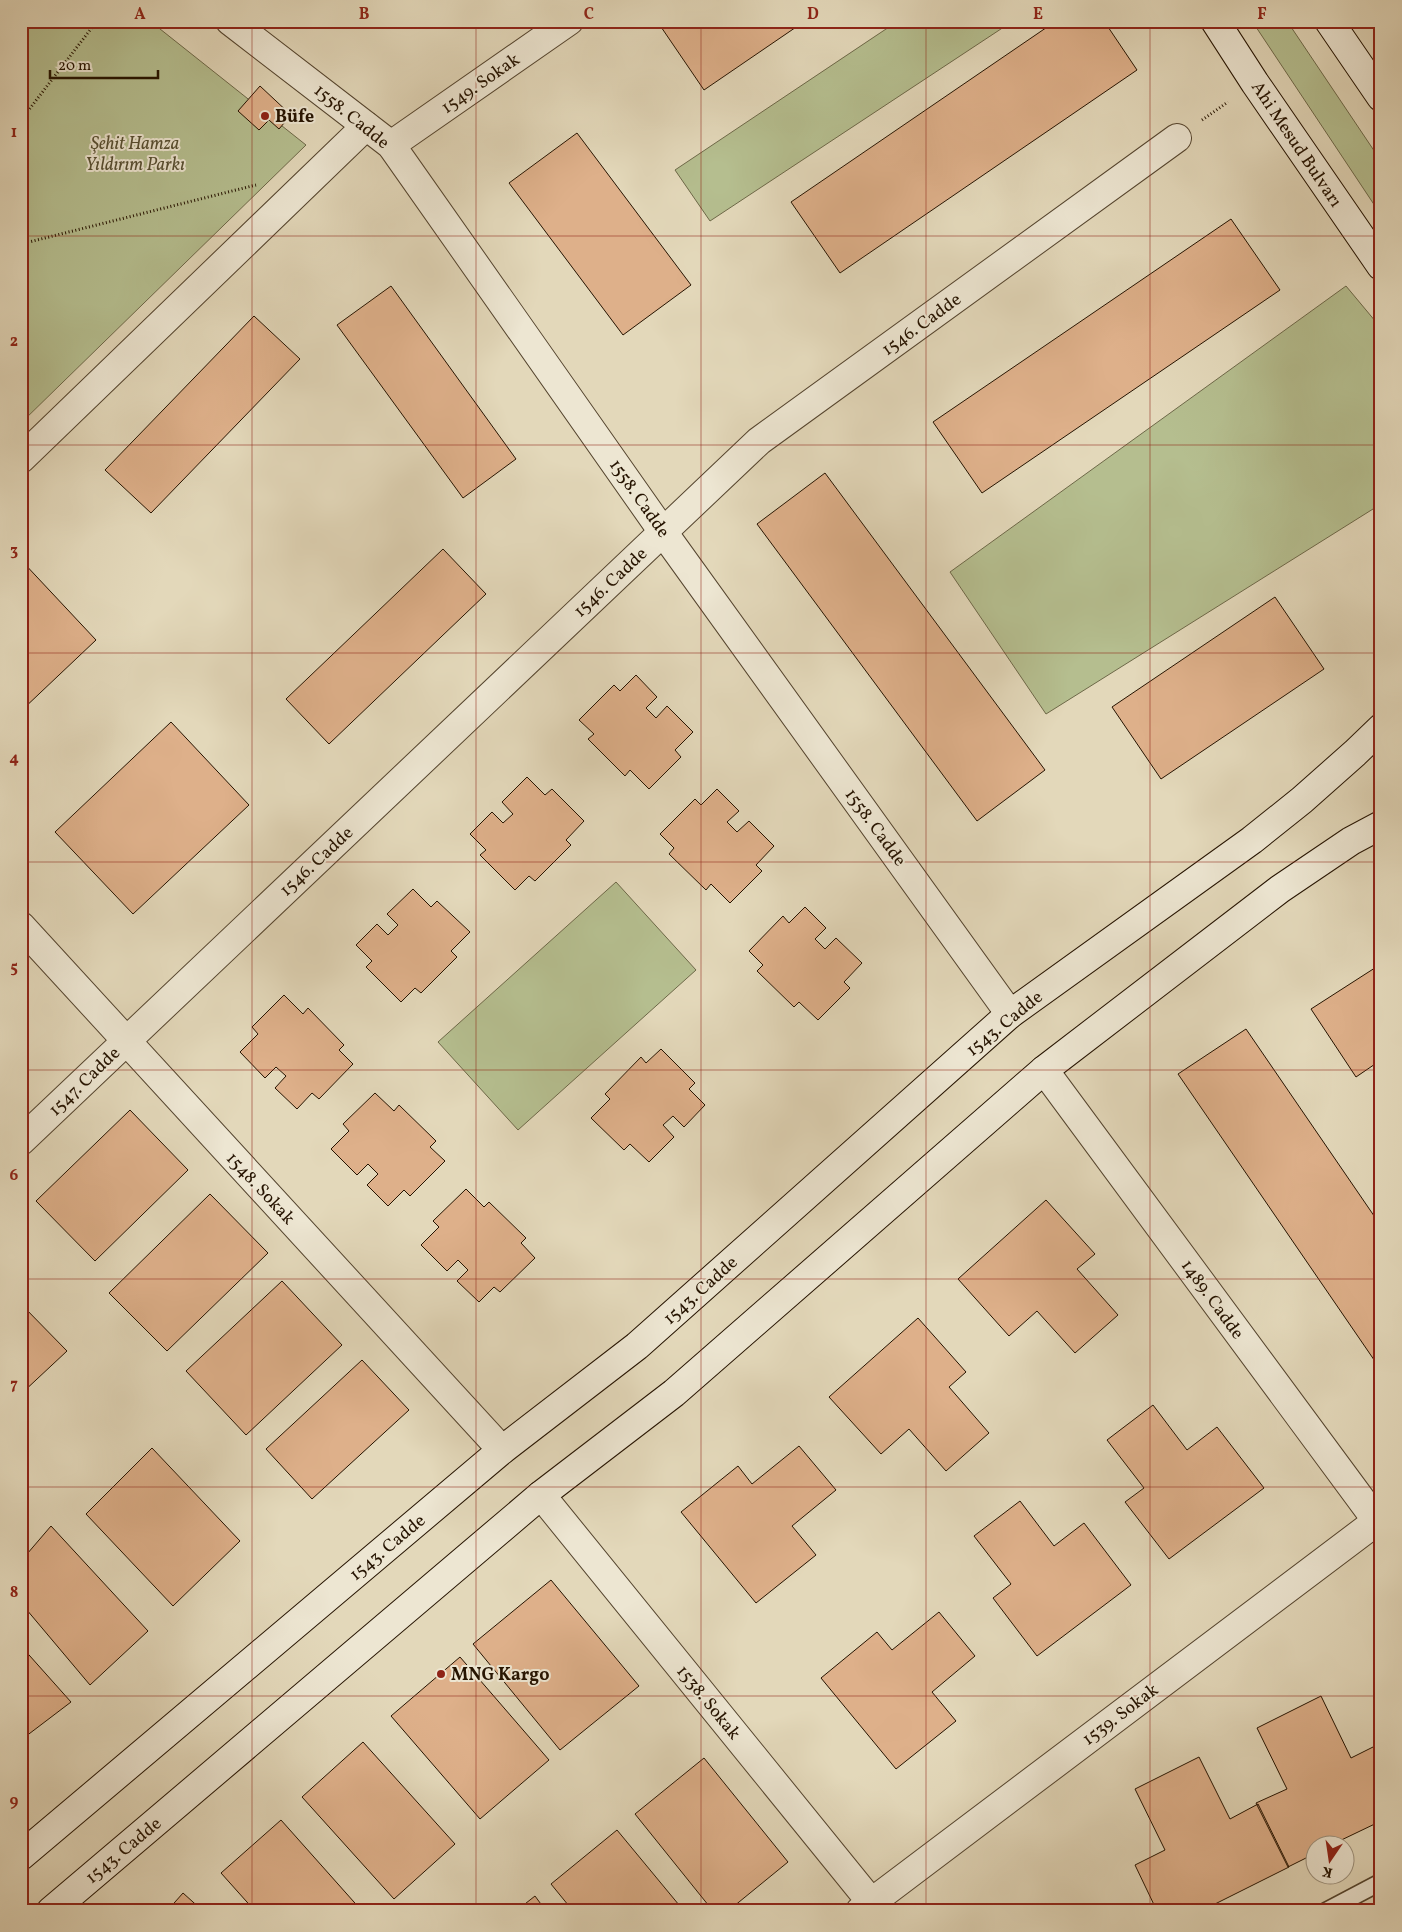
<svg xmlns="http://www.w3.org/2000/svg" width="1402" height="1932" viewBox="0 0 1402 1932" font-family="Vollkorn,serif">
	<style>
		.green { fill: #b5be8f; stroke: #6d6848 }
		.building { fill: #deb08a; stroke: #251300 }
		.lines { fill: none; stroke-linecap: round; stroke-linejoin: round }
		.service-casing { stroke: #54442e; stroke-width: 19 }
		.minor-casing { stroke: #54442e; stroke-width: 30 }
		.tertiary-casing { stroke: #54442e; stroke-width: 30 }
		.secondary-casing { stroke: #251300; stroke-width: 30 }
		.path { stroke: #251300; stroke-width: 3; stroke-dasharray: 1 2.5; stroke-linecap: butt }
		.service { stroke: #ede6d2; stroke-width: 16 }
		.minor { stroke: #ede6d2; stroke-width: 28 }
		.tertiary { stroke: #ede6d2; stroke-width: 28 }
		.secondary { stroke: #ede6d2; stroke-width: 28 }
		.grid { fill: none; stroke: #8f2418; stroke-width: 1; stroke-opacity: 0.55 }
		.poi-dot { fill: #8f2418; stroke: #ede6d2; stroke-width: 2 }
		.labels { text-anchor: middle; stroke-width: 4; stroke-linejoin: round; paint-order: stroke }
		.street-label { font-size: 18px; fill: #251300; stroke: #ede6d2 }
		.poi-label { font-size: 18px; font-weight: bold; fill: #251300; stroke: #ede6d2; text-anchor: start }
		.park-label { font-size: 18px; font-style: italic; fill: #574f32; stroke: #ede6d2 }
		.neatline { fill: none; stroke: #8f2418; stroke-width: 2 }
		.grid-label { font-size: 16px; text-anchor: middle; font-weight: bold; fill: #8f2418 }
	</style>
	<rect width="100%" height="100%" fill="#e3d8ba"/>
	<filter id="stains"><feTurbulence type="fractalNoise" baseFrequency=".004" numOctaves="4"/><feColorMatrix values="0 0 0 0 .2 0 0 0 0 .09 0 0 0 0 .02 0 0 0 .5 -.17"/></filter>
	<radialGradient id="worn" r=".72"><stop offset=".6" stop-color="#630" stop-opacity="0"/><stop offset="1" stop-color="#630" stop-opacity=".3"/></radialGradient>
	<path class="green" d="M21,21H150L306,145L21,423Z
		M898,21H1013L710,221L675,170Z
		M1252,21H1287L1381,161V215Z
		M1346,286L1381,328V504L1046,714L950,572Z
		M616,882L696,970L518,1130L438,1042Z"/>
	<path class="building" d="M657,21H805L704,90Z
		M1056,21H1104L1137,70L840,273L791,202Z
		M260,86L291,115L279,129L269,120L259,130L238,111Z
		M577,133L691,285L623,335L509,183Z
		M1231,219L1280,290L982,493L933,422Z
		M391,286L516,459L463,498L337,325Z
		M254,316L300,359L151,513L105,470Z
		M825,473L1045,770L977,821L757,524Z
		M443,549L486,594L329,744L286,699Z
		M21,560L96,640L21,711Z
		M1275,597L1324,669L1161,779L1112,707Z
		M636,675L657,697L646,708L656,718L667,706L693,732L675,750L681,757L649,789L630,770L625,776L588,739L594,734L579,720L614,685L620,691Z
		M171,722L249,805L133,914L55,832Z
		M527,777L545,795L552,789L584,821L566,840L571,845L535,881L529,876L515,890L480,855L486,850L470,834L492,812L503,823L513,814L502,802Z
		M717,789L739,811L727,822L737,832L749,821L774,846L756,865L762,871L730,903L711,884L706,890L669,854L674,848L660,834L695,799L701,805Z
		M413,889L431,907L437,901L470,932L451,951L457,957L421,993L415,988L401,1002L366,967L372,961L356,945L377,924L388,935L398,925L387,914Z
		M805,907L826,928L815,939L825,949L836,938L862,963L844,982L850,988L818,1020L799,1002L794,1007L757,971L763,965L749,951L783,916L789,923Z
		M1381,964V1060L1356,1077L1311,1009Z
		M284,995L303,1014L308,1008L344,1045L339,1050L353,1064L319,1099L312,1093L297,1109L275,1088L286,1076L276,1067L265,1078L240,1052L258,1034L252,1027Z
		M1246,1029L1381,1226V1370L1178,1074Z
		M661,1049L695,1083L689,1089L705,1105L684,1127L673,1116L663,1125L674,1137L649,1162L630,1144L624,1150L591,1118L610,1099L605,1094L641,1057L646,1063Z
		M375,1093L394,1111L399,1105L436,1141L430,1147L445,1161L410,1196L404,1190L388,1206L367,1185L378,1174L368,1164L357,1175L331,1149L349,1131L343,1124Z
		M130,1110L188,1170L95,1261L36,1201Z
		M466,1189L484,1207L489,1202L526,1238L521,1243L535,1258L500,1292L494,1287L479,1302L457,1281L468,1270L458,1260L447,1271L421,1245L439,1227L433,1221Z
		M210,1194L268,1253L167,1351L109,1293Z
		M1046,1200L1095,1254L1077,1269L1118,1315L1075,1353L1037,1311L1009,1336L958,1279Z
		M282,1281L342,1345L246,1435L186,1371Z
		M21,1304L67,1351L21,1394Z
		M918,1318L966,1372L949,1387L989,1433L946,1471L909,1429L881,1454L829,1397Z
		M362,1360L409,1410L312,1499L266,1449Z
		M1153,1405L1187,1450L1217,1427L1264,1488L1169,1559L1125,1502L1144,1488L1107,1440Z
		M799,1446L836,1490L792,1526L816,1555L756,1603L681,1512L738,1466L752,1484Z
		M152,1448L240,1541L173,1606L86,1514Z
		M1020,1501L1054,1546L1084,1523L1131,1585L1037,1656L993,1598L1011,1584L974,1536Z
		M51,1526L148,1631L90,1685L21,1603V1561Z
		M551,1580L639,1686L560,1750L473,1644Z
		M939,1612L975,1656L932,1692L956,1721L896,1769L821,1678L877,1632L892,1650Z
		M21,1646L71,1702L21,1740Z
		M460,1657L549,1760L480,1819L391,1716Z
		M1321,1696L1351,1758L1379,1744L1381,1747V1821L1333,1844H1314V1854L1288,1867L1256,1803L1287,1789L1257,1728Z
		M363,1742L455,1844L394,1899L302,1797Z
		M1199,1757L1230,1819L1258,1804L1289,1867L1201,1911H1157L1135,1865L1165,1850L1135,1789Z
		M704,1758L788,1862L728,1911H713L635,1814Z
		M281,1820L362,1911H255L221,1873Z
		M617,1830L684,1911H573L551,1884Z
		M183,1893L203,1911H167Z
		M535,1896L546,1911H516Z"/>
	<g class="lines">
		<defs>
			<path id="service" d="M1326,1911L1381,1882"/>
			<path id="minor" d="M391,145L569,21
				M21,459L366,126
				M21,926L502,1450
				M21,1141L759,441L1177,138
				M541,1495L871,1902L875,1911
				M860,1911L1381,1518"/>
			<path id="tertiary" d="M230,21L391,145L663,532L1010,1014
				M1044,1070L1377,1521L1381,1530"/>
			<path id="secondary" d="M1215,21L1255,83L1381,266
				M1329,21L1381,97
				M21,1856L502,1450L637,1346L1010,1014L1252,840L1302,800L1355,753L1381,728
				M51,1911L541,1495L674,1393L1044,1070L1280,889L1351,841L1381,825"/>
		</defs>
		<use href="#service" class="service-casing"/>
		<use href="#minor" class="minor-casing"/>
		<use href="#tertiary" class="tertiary-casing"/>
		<use href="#secondary" class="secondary-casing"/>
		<path class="path" d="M21,120L97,21
			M1202,120L1228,102
			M21,244L256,185
			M21,404L26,408"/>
		<use href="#service" class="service"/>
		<use href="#minor" class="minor"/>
		<use href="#tertiary" class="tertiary"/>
		<use href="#secondary" class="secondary"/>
	</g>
	<path class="grid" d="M252,21V1911M476,21V1911M701,21V1911M926,21V1911M1150,21V1911M21,236H1381M21,445H1381M21,653H1381M21,862H1381M21,1070H1381M21,1279H1381M21,1487H1381M21,1696H1381"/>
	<g class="poi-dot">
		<circle cx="265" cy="116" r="5"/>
		<circle cx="441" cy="1674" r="5"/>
	</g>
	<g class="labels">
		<g class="street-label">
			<text transform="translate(480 83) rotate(-35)" y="6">1549. Sokak</text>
			<text transform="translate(352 116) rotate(39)" y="6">1558. Cadde</text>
			<text transform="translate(1297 144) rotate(56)" y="6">Ahi Mesud Bulvarı</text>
			<text transform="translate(921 324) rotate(-36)" y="6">1546. Cadde</text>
			<text transform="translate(640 498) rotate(55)" y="6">1558. Cadde</text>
			<text transform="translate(610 582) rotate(-43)" y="6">1546. Cadde</text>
			<text transform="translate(876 827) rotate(54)" y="6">1558. Cadde</text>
			<text transform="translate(316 861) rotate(-43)" y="6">1546. Cadde</text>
			<text transform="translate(1004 1023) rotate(-39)" y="6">1543. Cadde</text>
			<text transform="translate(84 1081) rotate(-44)" y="6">1547. Cadde</text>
			<text transform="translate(261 1188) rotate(47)" y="6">1548. Sokak</text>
			<text transform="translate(700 1290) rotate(-42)" y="6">1543. Cadde</text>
			<text transform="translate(1213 1299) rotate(54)" y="6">1489. Cadde</text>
			<text transform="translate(387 1547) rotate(-40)" y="6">1543. Cadde</text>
			<text transform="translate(709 1702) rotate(51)" y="6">1538. Sokak</text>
			<text transform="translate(1120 1714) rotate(-37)" y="6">1539. Sokak</text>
			<text transform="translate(123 1850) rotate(-40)" y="6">1543. Cadde</text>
		</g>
		<g class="poi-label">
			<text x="275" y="122">Büfe</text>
			<text x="451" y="1680">MNG Kargo</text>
		</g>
		<g class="park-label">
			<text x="135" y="149">Şehit Hamza<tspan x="135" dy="21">Yıldırım Parkı</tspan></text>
		</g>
	</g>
	<rect width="1402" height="1932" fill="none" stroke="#e3d8ba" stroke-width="55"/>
	<g transform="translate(1330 1860) rotate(193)"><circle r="24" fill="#ede6d2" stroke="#9d927e"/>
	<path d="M0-4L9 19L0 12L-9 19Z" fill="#8f2418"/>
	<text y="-8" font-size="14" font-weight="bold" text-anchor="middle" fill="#251300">K</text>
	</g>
	<path d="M50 70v8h108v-8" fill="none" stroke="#251300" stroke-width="2.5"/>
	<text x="58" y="70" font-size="15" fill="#251300" stroke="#ede6d2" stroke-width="4" paint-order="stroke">20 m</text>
	<rect x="28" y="28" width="1346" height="1876" class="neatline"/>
	<g class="grid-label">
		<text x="140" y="19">A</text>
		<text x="364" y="19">B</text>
		<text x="589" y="19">C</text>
		<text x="813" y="19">D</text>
		<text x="1038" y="19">E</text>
		<text x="1262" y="19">F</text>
		<text x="14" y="137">1</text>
		<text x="14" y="346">2</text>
		<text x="14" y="555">3</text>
		<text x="14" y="763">4</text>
		<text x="14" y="972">5</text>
		<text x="14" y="1180">6</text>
		<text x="14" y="1389">7</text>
		<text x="14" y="1597">8</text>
		<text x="14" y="1806">9</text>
	</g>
	<rect width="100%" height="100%" filter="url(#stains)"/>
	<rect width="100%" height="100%" fill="url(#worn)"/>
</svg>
